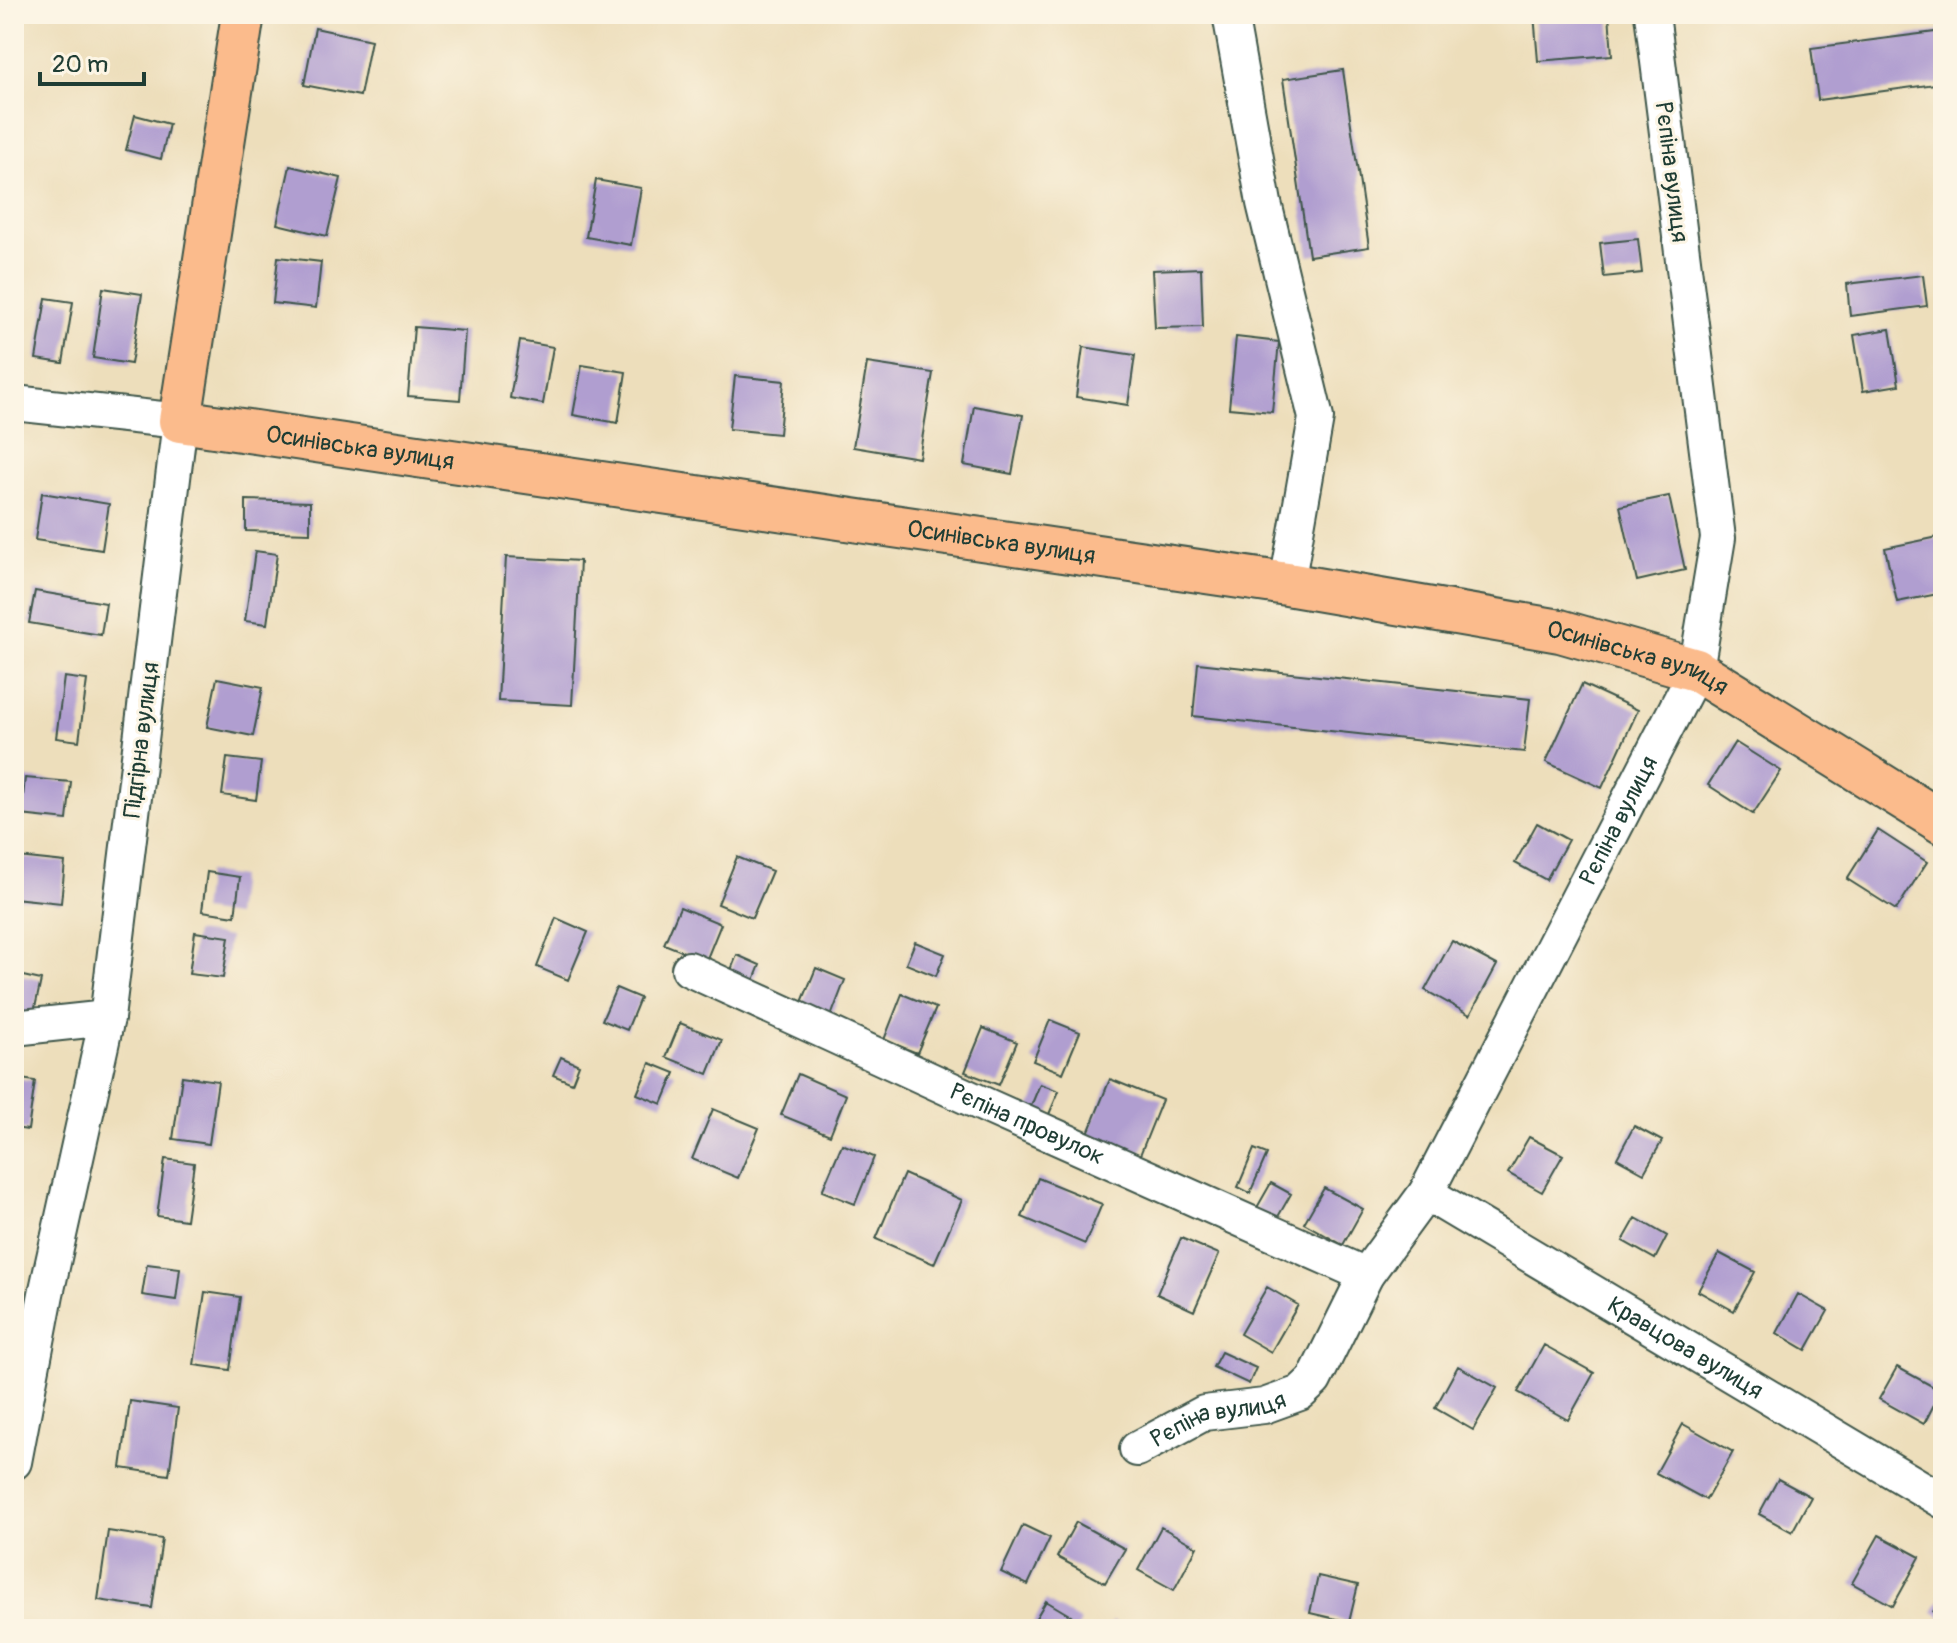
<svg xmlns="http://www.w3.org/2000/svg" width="1957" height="1643" viewBox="0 0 1957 1643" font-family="Pangolin,sans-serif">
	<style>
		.building { fill: #b09ed0 }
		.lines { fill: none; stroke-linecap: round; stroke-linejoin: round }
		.minor-casing { stroke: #3e5548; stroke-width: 38 }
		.major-casing { stroke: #3e5548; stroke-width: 46 }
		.minor { stroke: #fff; stroke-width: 34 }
		.major { stroke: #fbbb8c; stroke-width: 42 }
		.labels { text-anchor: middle; stroke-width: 6; stroke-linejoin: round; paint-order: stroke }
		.street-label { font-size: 24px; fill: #1f3d34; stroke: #fcf5e5 }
	</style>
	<rect width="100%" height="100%" fill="#fcf5e5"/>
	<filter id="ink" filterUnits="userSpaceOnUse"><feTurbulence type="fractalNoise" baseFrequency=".0125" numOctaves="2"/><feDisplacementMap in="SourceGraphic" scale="16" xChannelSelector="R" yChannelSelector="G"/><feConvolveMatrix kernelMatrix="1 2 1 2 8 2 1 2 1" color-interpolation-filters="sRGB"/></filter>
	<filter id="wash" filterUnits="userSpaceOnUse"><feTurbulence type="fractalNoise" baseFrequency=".006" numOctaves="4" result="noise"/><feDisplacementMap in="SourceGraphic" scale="32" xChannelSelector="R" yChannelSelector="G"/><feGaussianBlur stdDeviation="1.8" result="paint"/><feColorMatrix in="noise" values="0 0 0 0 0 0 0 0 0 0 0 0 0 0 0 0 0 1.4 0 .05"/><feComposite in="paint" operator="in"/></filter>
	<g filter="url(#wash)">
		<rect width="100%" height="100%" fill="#eddebb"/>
		<g id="blocks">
			<path class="building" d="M155,14H181L179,20Z
				M1534,14H1609L1612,55L1538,61Z
				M315,28L371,40L360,96L304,85Z
				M1943,31V83L1818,100L1811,48Z
				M1343,70L1369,247L1309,256L1283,79Z
				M135,115L169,124L161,159L126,150Z
				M290,166L341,178L327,236L277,224Z
				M596,180L641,188L631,245L586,237Z
				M1638,239L1642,273L1604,277L1600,243Z
				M278,257L321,262L316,308L273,303Z
				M1201,268L1203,327L1155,328L1152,270Z
				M1923,275L1927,306L1850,316L1847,284Z
				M103,288L142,294L131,364L93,358Z
				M46,298L73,302L63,363L36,359Z
				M414,327L465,331L460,400L408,396Z
				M1890,329L1899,385L1863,391L1854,335Z
				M1236,337L1279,342L1272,412L1229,408Z
				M520,341L553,347L543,404L510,398Z
				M1083,347L1135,355L1128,405L1076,397Z
				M867,363L933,373L919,458L853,447Z
				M582,365L626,372L618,423L573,415Z
				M735,376L784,381L779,434L729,429Z
				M974,406L1023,415L1012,474L964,465Z
				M42,493L109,504L102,550L35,540Z
				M1669,496L1685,570L1637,581L1620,506Z
				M246,500L310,502V533L246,531Z
				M1943,536V593L1897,602L1885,548Z
				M255,551L277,554L267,624L245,621Z
				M506,557L580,561L572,705L498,701Z
				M35,591L106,603L101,635L29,623Z
				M1198,663L1530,699L1524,752L1193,716Z
				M64,677L87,680L79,741L56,738Z
				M217,678L263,687L253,736L207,727Z
				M1582,684L1638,710L1602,788L1546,762Z
				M1735,742L1781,771L1753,814L1708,785Z
				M227,758L261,762L256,800L222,795Z
				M25,778L71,782L67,820L21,815Z
				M1537,823L1568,840L1546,880L1515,863Z
				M1878,830L1927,862L1896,910L1847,879Z
				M18,857L65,862L61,903L14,898Z
				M737,857L772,871L752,918L718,904Z
				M207,872L240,877L235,916L202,911Z
				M680,907L721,924L706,961L664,944Z
				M556,918L588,932L568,980L537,967Z
				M195,932L229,937L223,978L189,974Z
				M1452,941L1497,965L1470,1015L1425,990Z
				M915,942L945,954L936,976L906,964Z
				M737,955L760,965L752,985L729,975Z
				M816,968L845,980L830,1019L800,1007Z
				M14,974L41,980L33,1017L14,1012Z
				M616,988L640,998L627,1030L602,1020Z
				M902,994L936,1008L917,1053L884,1040Z
				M1050,1020L1080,1032L1063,1073L1033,1061Z
				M680,1023L722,1040L708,1074L666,1057Z
				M983,1028L1017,1042L999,1085L965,1072Z
				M561,1057L579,1065L572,1083L553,1075Z
				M650,1063L675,1073L662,1104L637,1094Z
				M798,1074L846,1095L830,1135L781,1115Z
				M182,1076L218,1081L209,1144L173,1139Z
				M14,1078L35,1081L28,1130L14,1128Z
				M1110,1079L1162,1100L1138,1160L1086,1138Z
				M1040,1084L1059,1091L1047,1119L1029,1111Z
				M713,1109L759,1128L738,1178L692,1159Z
				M1634,1126L1662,1141L1644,1173L1617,1158Z
				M1529,1137L1563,1155L1542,1192L1508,1173Z
				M842,1144L874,1157L855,1204L822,1191Z
				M1254,1149L1267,1154L1250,1193L1238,1187Z
				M165,1159L194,1163L186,1220L157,1216Z
				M904,1174L962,1200L934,1264L876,1239Z
				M1038,1178L1102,1204L1085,1244L1022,1217Z
				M1271,1183L1291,1194L1275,1222L1255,1211Z
				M1324,1188L1363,1209L1343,1245L1304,1223Z
				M1636,1218L1667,1236L1655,1259L1623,1241Z
				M1181,1238L1219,1254L1194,1311L1157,1294Z
				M14,1241L18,1242L16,1264L14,1263Z
				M1719,1253L1755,1272L1734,1311L1698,1291Z
				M147,1264L180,1268L176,1300L142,1295Z
				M1267,1287L1298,1305L1271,1352L1240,1334Z
				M205,1292L240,1297L230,1370L194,1365Z
				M1798,1294L1828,1311L1806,1350L1777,1333Z
				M1544,1345L1594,1373L1568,1420L1518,1392Z
				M1221,1352L1256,1368L1249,1384L1213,1367Z
				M1458,1366L1497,1388L1473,1430L1435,1408Z
				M1897,1367L1941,1391L1924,1424L1879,1399Z
				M130,1401L178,1408L169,1475L121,1468Z
				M1683,1424L1733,1452L1706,1500L1656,1473Z
				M1778,1479L1811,1497L1792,1532L1759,1514Z
				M1076,1522L1125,1549L1105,1583L1057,1557Z
				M1023,1525L1050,1538L1028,1585L1001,1572Z
				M1161,1527L1197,1547L1174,1590L1138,1570Z
				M108,1531L162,1539L152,1608L98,1600Z
				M1879,1535L1920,1557L1893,1606L1852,1583Z
				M1318,1576L1358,1585L1349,1622L1310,1613Z
				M1943,1595V1618L1933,1612Z
				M1046,1601L1081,1622L1077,1629H1043L1033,1623Z
				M1113,1621L1131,1629H1109Z"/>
		</g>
	</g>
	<g filter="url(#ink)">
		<use href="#blocks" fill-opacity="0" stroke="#3e5548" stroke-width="2"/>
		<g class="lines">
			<defs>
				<g id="minor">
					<path d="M1230,14L1264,203L1316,418L1287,584"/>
					<path d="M14,403L180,421L107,1018L46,1294L14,1462"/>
					<path id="s1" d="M689,969L987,1106L1366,1275"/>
					<path d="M14,1028L107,1018"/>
					<path id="s2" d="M1426,1193L1943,1501"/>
					<path id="s3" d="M1137,1449L1204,1413L1264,1406L1300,1393L1314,1380L1366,1275L1426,1193L1696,670L1718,538L1652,14"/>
				</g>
				<g id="major">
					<path id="s4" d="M243,14L180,421L1287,584L1560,631L1696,670L1943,823"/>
				</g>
			</defs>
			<use href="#minor" class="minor-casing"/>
			<use href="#major" class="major-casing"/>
			<use href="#minor" class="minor"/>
			<use href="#major" class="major"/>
		</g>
	</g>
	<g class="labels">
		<g class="street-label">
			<text transform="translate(1672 172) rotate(83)" y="8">Рєпіна вулиця</text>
			<text dy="8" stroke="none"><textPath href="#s4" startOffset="594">Осинівська вулиця</textPath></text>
			<text dy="8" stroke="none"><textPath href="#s4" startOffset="1242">Осинівська вулиця</textPath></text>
			<text dy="8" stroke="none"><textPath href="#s4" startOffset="1890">Осинівська вулиця</textPath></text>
			<text transform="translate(141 740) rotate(-83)" y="8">Підгірна вулиця</text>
			<text dy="8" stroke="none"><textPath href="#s3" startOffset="832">Рєпіна вулиця</textPath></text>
			<text dy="8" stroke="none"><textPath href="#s1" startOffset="372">Рєпіна провулок</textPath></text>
			<text dy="8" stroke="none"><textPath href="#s2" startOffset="302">Кравцова вулиця</textPath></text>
			<text dy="8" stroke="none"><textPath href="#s3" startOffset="88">Рєпіна вулиця</textPath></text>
		</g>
	</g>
	<rect width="1957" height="1643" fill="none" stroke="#fcf5e5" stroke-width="48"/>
	<path d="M40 72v12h104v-12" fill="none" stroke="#1f3d34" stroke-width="4"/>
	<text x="52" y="72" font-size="24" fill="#1f3d34" stroke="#fcf5e5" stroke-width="6" paint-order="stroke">20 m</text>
</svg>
